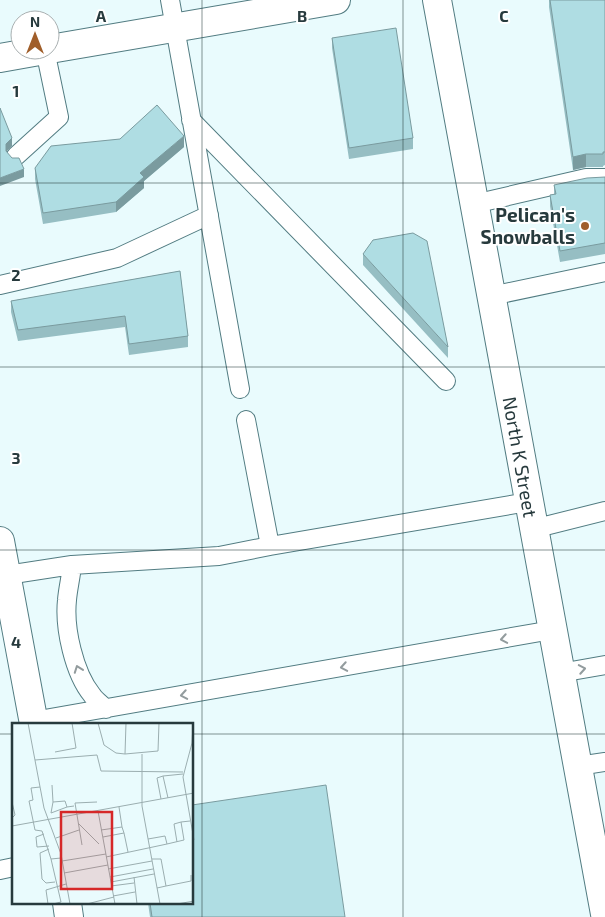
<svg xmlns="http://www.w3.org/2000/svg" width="605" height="917" viewBox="0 0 605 917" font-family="'Exo 2',sans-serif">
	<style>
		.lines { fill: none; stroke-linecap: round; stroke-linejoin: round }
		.lane-casing { stroke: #527c82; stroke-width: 20 }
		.street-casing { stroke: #527c82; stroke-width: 30 }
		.secondary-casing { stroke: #527c82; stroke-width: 30 }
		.lane { stroke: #fff; stroke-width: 18 }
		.street { stroke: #fff; stroke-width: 28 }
		.secondary { stroke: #fff; stroke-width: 28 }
		.wall { fill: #96bec3 }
		.shaded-wall { fill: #7a9b9f }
		.building { fill: #afdde3; stroke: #7a9b9f }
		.oneway { stroke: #939c9e }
		.grid { fill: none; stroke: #273a3d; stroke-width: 1; stroke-opacity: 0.55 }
		.poi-dot { fill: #a05e2a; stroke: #fff; stroke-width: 2 }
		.labels { text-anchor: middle; stroke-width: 4; stroke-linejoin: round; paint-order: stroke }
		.poi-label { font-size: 19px; font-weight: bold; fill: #273a3d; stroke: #fff; text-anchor: end }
		.street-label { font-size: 19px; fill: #273a3d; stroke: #fff }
		.inset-road { fill: none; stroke: #9baeb0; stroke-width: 1 }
		.view { fill: #d62828; fill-opacity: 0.15; stroke: #d62828; stroke-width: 2.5 }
		.inset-edge { fill: none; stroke: #273a3d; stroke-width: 2.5 }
		.grid-label { font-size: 16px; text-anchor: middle; font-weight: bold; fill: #273a3d; stroke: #fff; stroke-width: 4; stroke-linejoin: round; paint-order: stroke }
	</style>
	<rect width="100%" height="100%" fill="#e9fbfd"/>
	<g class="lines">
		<defs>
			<path id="lane" d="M170,0L240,389
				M191,120L446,381
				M16,156L59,117L45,50
				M474,204L586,178H605
				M0,285L117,258L209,215
				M491,296L605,272
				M246,420L270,546
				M533,529L605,511
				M72,565C71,577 68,588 67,600C64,628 74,673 92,695C95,700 101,704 106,709
				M7,575L72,565L219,556L270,546L528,502
				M560,673L605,665
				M33,721L552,630
				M578,766L605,762
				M0,870L14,867"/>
			<path id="street" d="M437,0L605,914"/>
			<path id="secondary" d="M50,49L336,0
				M0,58L45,50
				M0,541L34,724
				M67,903L69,917"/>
		</defs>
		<use href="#lane" class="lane-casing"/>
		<use href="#street" class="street-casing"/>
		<use href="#secondary" class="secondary-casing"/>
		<use href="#lane" class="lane"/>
		<use href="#street" class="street"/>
		<use href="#secondary" class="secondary"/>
	</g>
	<path class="wall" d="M549,0H605V165L603,166V167H586L573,170L549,7Z
		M332,38L413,138V149L349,159L332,48Z
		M184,147L144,181V188L116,212L43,224L35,179V168Z
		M605,177V254L560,262L550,206V195L554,194V185Z
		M363,254L448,347V358L363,265Z
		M180,271L188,336V347L129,355L125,327L18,341L11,312V301Z
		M148,903H192L345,917H150Z"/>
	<path class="shaded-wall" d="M184,136V147L144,181V188L116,212V202L140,173Z
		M12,138V146L6,152V144Z
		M586,154V167L573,170V157Z
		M24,169V177L0,186V178Z"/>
	<path class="building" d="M550,0H605V152H603V154H586L573,157Z
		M396,28L413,138L349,148L332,38Z
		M157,105L184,136L140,173L144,177L116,202L43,213L35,168L51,146L120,139Z
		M0,108L12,138L6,144V151L12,158H19L24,169L0,178Z
		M605,177V243L560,251L550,195L556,194L554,185L587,178Z
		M413,233L427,241L448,347L363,254L373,240Z
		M180,271L188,336L129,344L125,316L18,330L11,301Z
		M326,785L345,917H152L150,903H192V805Z"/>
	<defs><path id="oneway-chevron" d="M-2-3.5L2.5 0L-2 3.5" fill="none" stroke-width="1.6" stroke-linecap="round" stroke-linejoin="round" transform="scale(1.25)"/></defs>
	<g class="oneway">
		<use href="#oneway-chevron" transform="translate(504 639) rotate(170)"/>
		<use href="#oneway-chevron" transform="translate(344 667) rotate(170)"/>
		<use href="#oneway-chevron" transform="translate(78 669) rotate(-110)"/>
		<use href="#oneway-chevron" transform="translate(582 669) rotate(-10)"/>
		<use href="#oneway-chevron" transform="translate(184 695) rotate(170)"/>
	</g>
	<path class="grid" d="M202,0V917M403,0V917M0,183H605M0,367H605M0,550H605M0,734H14M192,734H605"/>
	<circle class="poi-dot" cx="585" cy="226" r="5"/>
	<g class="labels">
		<g class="poi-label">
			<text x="575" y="222">Pelican's<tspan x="575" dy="22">Snowballs</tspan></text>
		</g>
		<g class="street-label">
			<text transform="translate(520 457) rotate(80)" y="7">North K Street</text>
		</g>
	</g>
	<g transform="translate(12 723)">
		<rect width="181" height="181" fill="#e9fbfd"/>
		<path class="inset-road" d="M16,0L32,85L49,131L58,181M86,0L92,22L104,30L113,31L146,28L147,0M181,0L180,20L171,54L182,117M43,29L64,25L60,0M113,31L114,0M130,31V83L148,181M23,37L85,32L89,48L171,49M151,53L171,51M40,62L41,79L53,78L55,84L62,83M28,64L19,65L21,77L17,78L23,107L30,108L39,136L49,135M149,76L145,55L151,53L156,75M0,79L3,92L0,95M41,79L39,90L55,84M107,84L110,104M86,88L103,181M66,100L87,121M0,103L182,70M89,107L110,104L112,110M32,111L24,114L25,124L37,123M91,114L112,110L116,129M44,115L67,107M165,119L162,101L169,99M155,121L172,117L169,99L178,98M70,122L63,80L85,79M37,126L28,130L30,156L34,160L43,159M94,134L155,121L153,113L136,116M39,136L49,179L41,181M140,136H149L154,163L145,165M50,138L94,131M96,146L140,138M52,150L96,142M98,154L141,146M122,154L125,181M99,159L142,151M99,163L122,160M154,163L179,158V152M101,173L123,169M36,181L34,167L54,161M75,181L102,174M165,181L182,178"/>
		<path class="view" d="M49,89H100V166H49Z"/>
		<rect width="181" height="181" class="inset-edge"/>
	</g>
	<g class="grid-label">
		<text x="101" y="22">A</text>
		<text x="302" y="22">B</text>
		<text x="504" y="22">C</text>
		<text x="16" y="97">1</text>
		<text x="16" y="281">2</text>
		<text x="16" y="464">3</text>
		<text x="16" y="648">4</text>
	</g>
	<g transform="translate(35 35)"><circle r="24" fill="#ffffff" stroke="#a9b0b1"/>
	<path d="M0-4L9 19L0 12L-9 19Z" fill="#a05e2a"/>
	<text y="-8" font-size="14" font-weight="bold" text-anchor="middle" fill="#273a3d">N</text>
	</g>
</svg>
